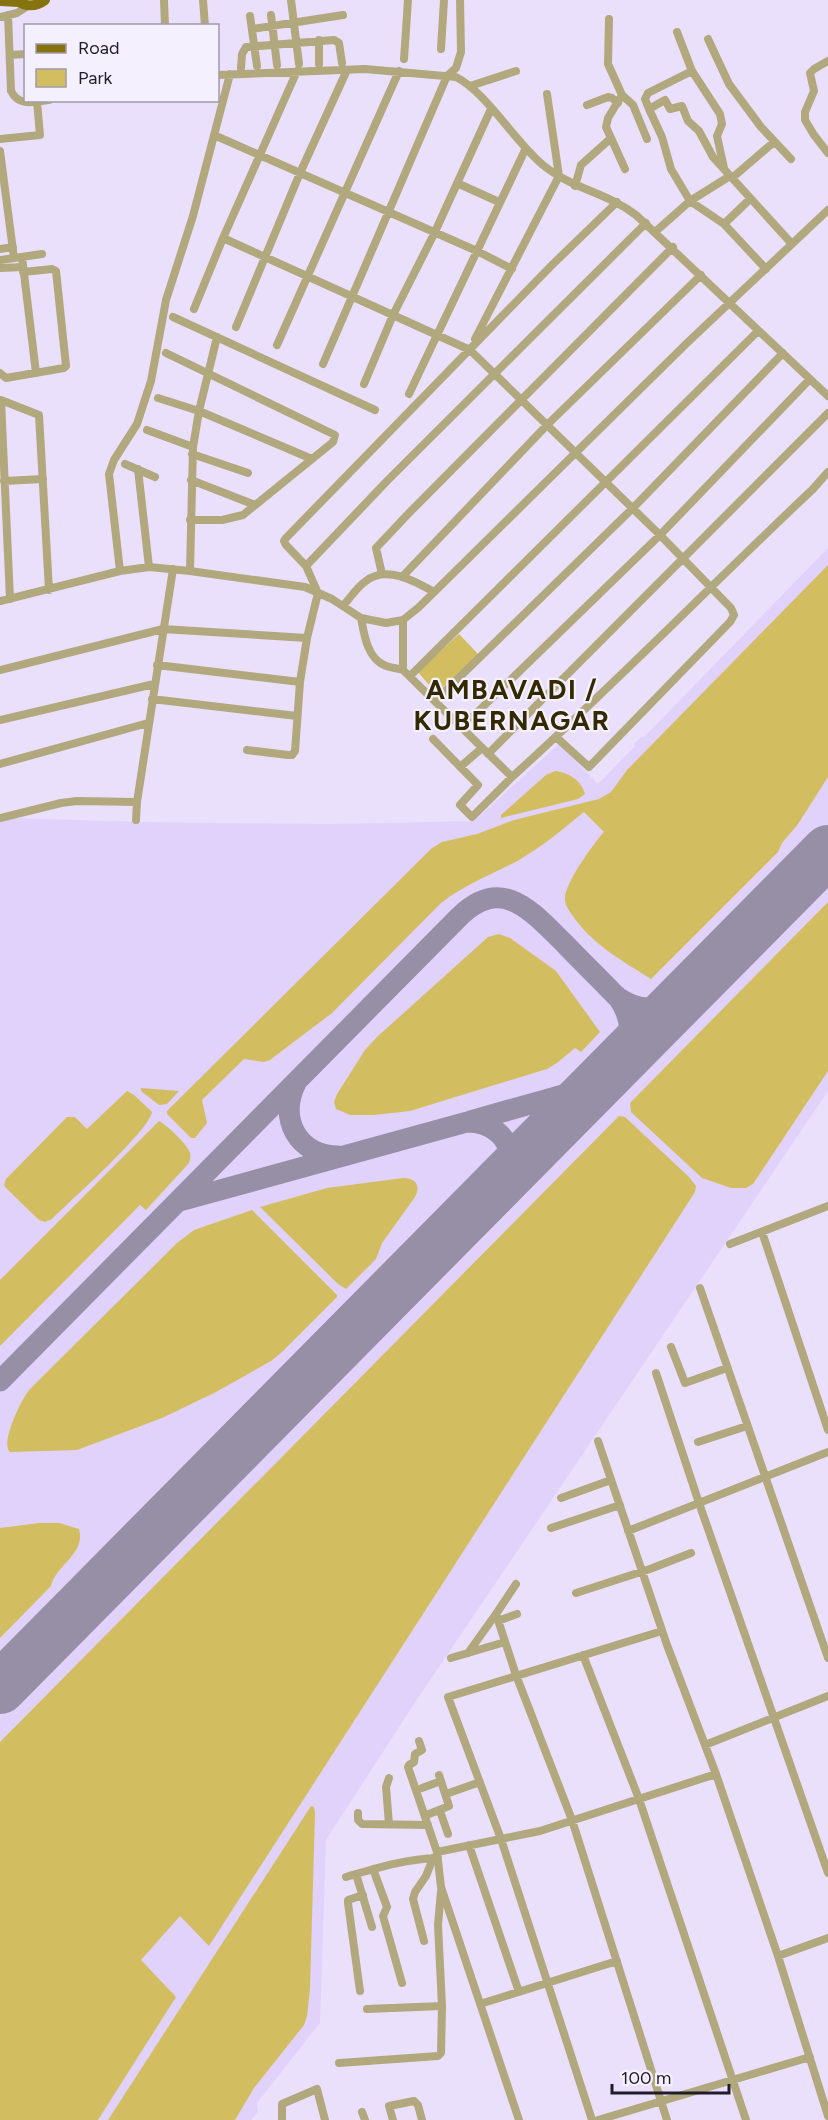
<svg xmlns="http://www.w3.org/2000/svg" width="828" height="2120" viewBox="0 0 828 2120" font-family="Figtree,sans-serif">
	<style>
		.built { fill: #e1d2fc }
		.green { fill: #d2bd61 }
		.lines { fill: none; stroke-linecap: round; stroke-linejoin: round }
		.taxiway { stroke: #978fa5; stroke-width: 21 }
		.runway { stroke: #978fa5; stroke-width: 52 }
		.minor { stroke: #b2a87e; stroke-width: 8 }
		.major { stroke: #867310; stroke-width: 10 }
		.labels { text-anchor: middle; stroke-width: 4.5; stroke-linejoin: round; paint-order: stroke }
		.district-label { font-size: 27px; font-weight: bold; letter-spacing: 1.5px; fill: #322900; stroke: #f5f0fe }
	</style>
	<rect width="100%" height="100%" fill="#eae0fc"/>
	<path class="built" d="M828,548V1091L414,1704L326,1840L320,2023L257,2103L258,2112L251,2120H0V820L12,818L144,822L330,824L474,821L559,744L598,784L635,746L634,744L641,737L643,738Z"/>
	<path class="green" d="M828,565V777L798,824L782,843L778,852L651,979C621,960 593,945 572,915C569,910 565,906 565,899C564,884 594,843 604,832L584,812C563,829 543,846 519,860C493,874 465,884 441,903L332,1013L270,1060L264,1062L244,1059L202,1100L207,1123L195,1138H191L167,1114V1111L432,848L442,842L477,834L514,820L599,799L611,792L627,770Z
		M459,634L479,655L436,693L418,672Z
		M555,771C568,772 582,781 585,794L578,799L501,818V815L546,775Z
		M828,902V1071L753,1184L746,1188H731L702,1178L631,1112L630,1103Z
		M499,934L510,938L556,971L600,1032L581,1052L575,1048L557,1063L547,1069L410,1111L374,1115H350L336,1109L334,1102L337,1094L365,1050L377,1037L488,937Z
		M141,1088L179,1091L167,1104L159,1105L141,1091Z
		M127,1091L134,1095L149,1109L152,1112C149,1131 70,1201 52,1219L45,1222L39,1220L6,1188L4,1185L6,1179L67,1117H75L87,1129Z
		M619,1116L625,1117L689,1177L696,1186L695,1192L209,1946L180,1916L141,1960L176,1997L98,2120H0V1742Z
		M159,1121C166,1124 188,1145 190,1153C191,1158 190,1159 189,1163L146,1210L140,1205L0,1346V1280Z
		M403,1178C416,1178 421,1186 415,1197L382,1243L376,1259L346,1289L338,1284L260,1207L327,1188Z
		M252,1210L337,1295V1297L282,1352L271,1361L216,1392L162,1418L77,1450L10,1452C0,1444 20,1401 30,1389L177,1243L194,1230Z
		M39,1523H59L79,1529C86,1554 56,1565 51,1586L0,1638V1528Z
		M311,1806L314,1807L315,1813L310,1989L307,2016L304,2025L254,2088L235,2120H108Z"/>
	<g class="lines">
		<path class="taxiway" d="M611,1071C630,1043 638,1026 617,996
			M296,1083C278,1118 297,1155 338,1156
			M470,1121L584,1089L599,1083
			M180,1201L467,1122C490,1122 513,1137 509,1163C507,1171 503,1178 499,1185
			M0,1381L460,916C503,875 532,912 564,943C581,961 599,978 616,996C650,1020 670,1005 698,982"/>
		<path class="runway" d="M0,1688L828,851"/>
		<path class="minor" d="M164,0L165,26
			M203,0L205,26
			M291,0L299,64
			M8,15L11,91C19,107 34,102 49,100
			M271,15L277,65
			M250,16L257,66
			M0,17L17,13L28,6
			M609,19L608,64L622,95L608,118L606,127L625,169
			M252,29L343,15
			M677,32L692,71L720,114L722,124L717,136L724,168
			M708,39L729,84L761,127L791,159
			M319,40V64
			M441,49L444,0
			M10,55L26,54
			M404,59L408,0
			M828,61L814,69L810,73L814,91L805,112V120L814,135L828,153
			M241,68L242,54L246,47L334,40L339,43L342,63
			M218,75L365,69L456,77C486,92 515,142 543,165C572,189 606,192 636,215L828,396
			M470,86L516,71
			M622,95L633,105L647,139
			M587,105L608,97L612,98L618,103
			M649,109L645,99L648,93L692,71
			M214,135L477,251L512,269
			M0,139L40,135L37,102
			M0,151L14,258
			M732,178L774,142
			M457,183L499,202
			M575,186L581,165L610,139
			M724,224L750,199
			M655,232L690,201L730,176
			M223,238L297,71
			M0,249L13,247
			M22,257L36,373
			M0,260L42,254
			M0,268L23,267
			M766,269L724,224L690,201L671,169L662,137L649,109L665,100L670,109L682,106L688,121L699,131L713,157L792,244
			M194,309L223,238L470,350L660,535L731,608L734,615L730,622L589,767L556,737
			M173,317L375,410
			M236,327L300,173L347,70
			M475,339L559,176L547,94
			M277,345L399,71
			M166,353L335,435L333,442L243,515L222,520H190
			M323,364L447,76L456,68L461,52L460,0
			M0,373L6,378L64,368L66,366L56,271L52,269L23,272
			M364,384L393,315L434,234L491,109
			M409,394L526,148
			M158,398L199,411L312,459
			M147,430L193,447
			M192,454L248,473
			M125,464L155,477
			M138,469L149,567
			M191,480L255,505
			M4,481L43,479
			M306,566L387,481L646,223
			M120,571L109,474L114,460L137,424L151,381L166,300L193,216L230,74
			M190,571L193,447L199,411L217,337
			M382,574L376,548L409,513L673,247
			M402,577L547,425L701,275
			M10,599L1,400L39,415L49,590
			M0,601L120,571L149,567L190,571L305,587L332,599L361,618L386,623L403,620L419,607L687,343L828,210
			M343,606C350,598 357,587 366,581C386,565 415,581 434,592
			M361,618C364,633 367,658 384,665C390,668 397,668 403,670
			M403,620V670L512,777C615,684 712,584 813,489L828,472
			M157,665L300,682
			M0,670L163,629L307,638
			M410,676L758,331
			M152,699L297,716
			M435,701L633,508L783,353
			M0,720L154,684
			M461,728L660,535L810,379
			M433,739L478,785L460,805L472,817L512,777
			M247,750L288,755H292L295,751L300,682L307,638L318,593L306,566L286,545L284,541L286,538L551,266L617,202
			M488,754L828,413
			M0,764L148,723
			M460,767L482,748
			M0,818L61,803L77,801L137,802
			M136,820L137,802L173,569
			M762,1232L828,1430
			M730,1244L828,1206
			M700,1288L828,1658
			M671,1347L685,1383L727,1368
			M656,1373L699,1503L828,1873
			M598,1441L667,1645L716,1774L778,1956L828,2116
			M698,1442L747,1426
			M561,1498L611,1480
			M551,1528L620,1505
			M628,1531L828,1452
			M516,1584L496,1614L516,1675L572,1820L667,2120
			M576,1593L650,1569L691,1553
			M498,1621L517,1614
			M468,1653L496,1614
			M583,1655L639,1799L746,2120
			M451,1658L505,1642
			M419,1741L422,1750L415,1754L414,1762L409,1765L408,1767L437,1852L441,1887L519,2120
			M705,1745L828,1696
			M389,1778L386,1787L389,1824
			M422,1788L441,1781
			M446,1794L480,1782
			M440,1811L448,1834
			M358,1813V1820L362,1824L428,1825
			M429,1814L449,1806L439,1775
			M469,1845L519,1992
			M437,1852L540,1831L716,1774
			M373,1869L387,1907L383,1916L402,1983
			M356,1874L372,1927
			M346,1877C377,1868 405,1859 438,1858
			M424,1941L413,1899L415,1892L426,1876L433,1858
			M778,1956L828,1938
			M360,1991L348,1903V1900L363,1895
			M480,2004L617,1961
			M367,2009L442,2006
			M339,2063L438,2056L441,2053L442,2006L438,1925L441,1891
			M362,2112L365,2120
			M282,2120V2104L317,2089L325,2120
			M393,2120L389,2106L414,2101L418,2105L422,2120
			M592,2120L501,1839L448,1697L662,1631
			M598,2120L810,2057"/>
		<path class="major" d="M16,0C25,7 36,7 45,0
			M0,1L19,2"/>
	</g>
	<g class="labels">
		<g class="district-label">
			<text x="512" y="699">AMBAVADI /<tspan x="512" dy="31">KUBERNAGAR</tspan></text>
		</g>
	</g>
	<rect x="24" y="24" width="195" height="78" fill="#f5f0fe" stroke="#a09ba9" stroke-width="1.5"/>
	<rect x="36" y="44" width="30" height="9" fill="#867310" stroke="#a09ba9" stroke-width="1.5"/>
	<text x="78" y="54" font-size="18" fill="#211c29">Road</text>
	<rect x="36" y="69" width="30" height="18" fill="#d2bd61" stroke="#a09ba9" stroke-width="1.5"/>
	<text x="78" y="84" font-size="18" fill="#211c29">Park</text>
	<path d="M612 2084v9h117v-9" fill="none" stroke="#211c29" stroke-width="3"/>
	<text x="621" y="2084" font-size="18" fill="#211c29" stroke="#f5f0fe" stroke-width="4.5" paint-order="stroke">100 m</text>
</svg>
